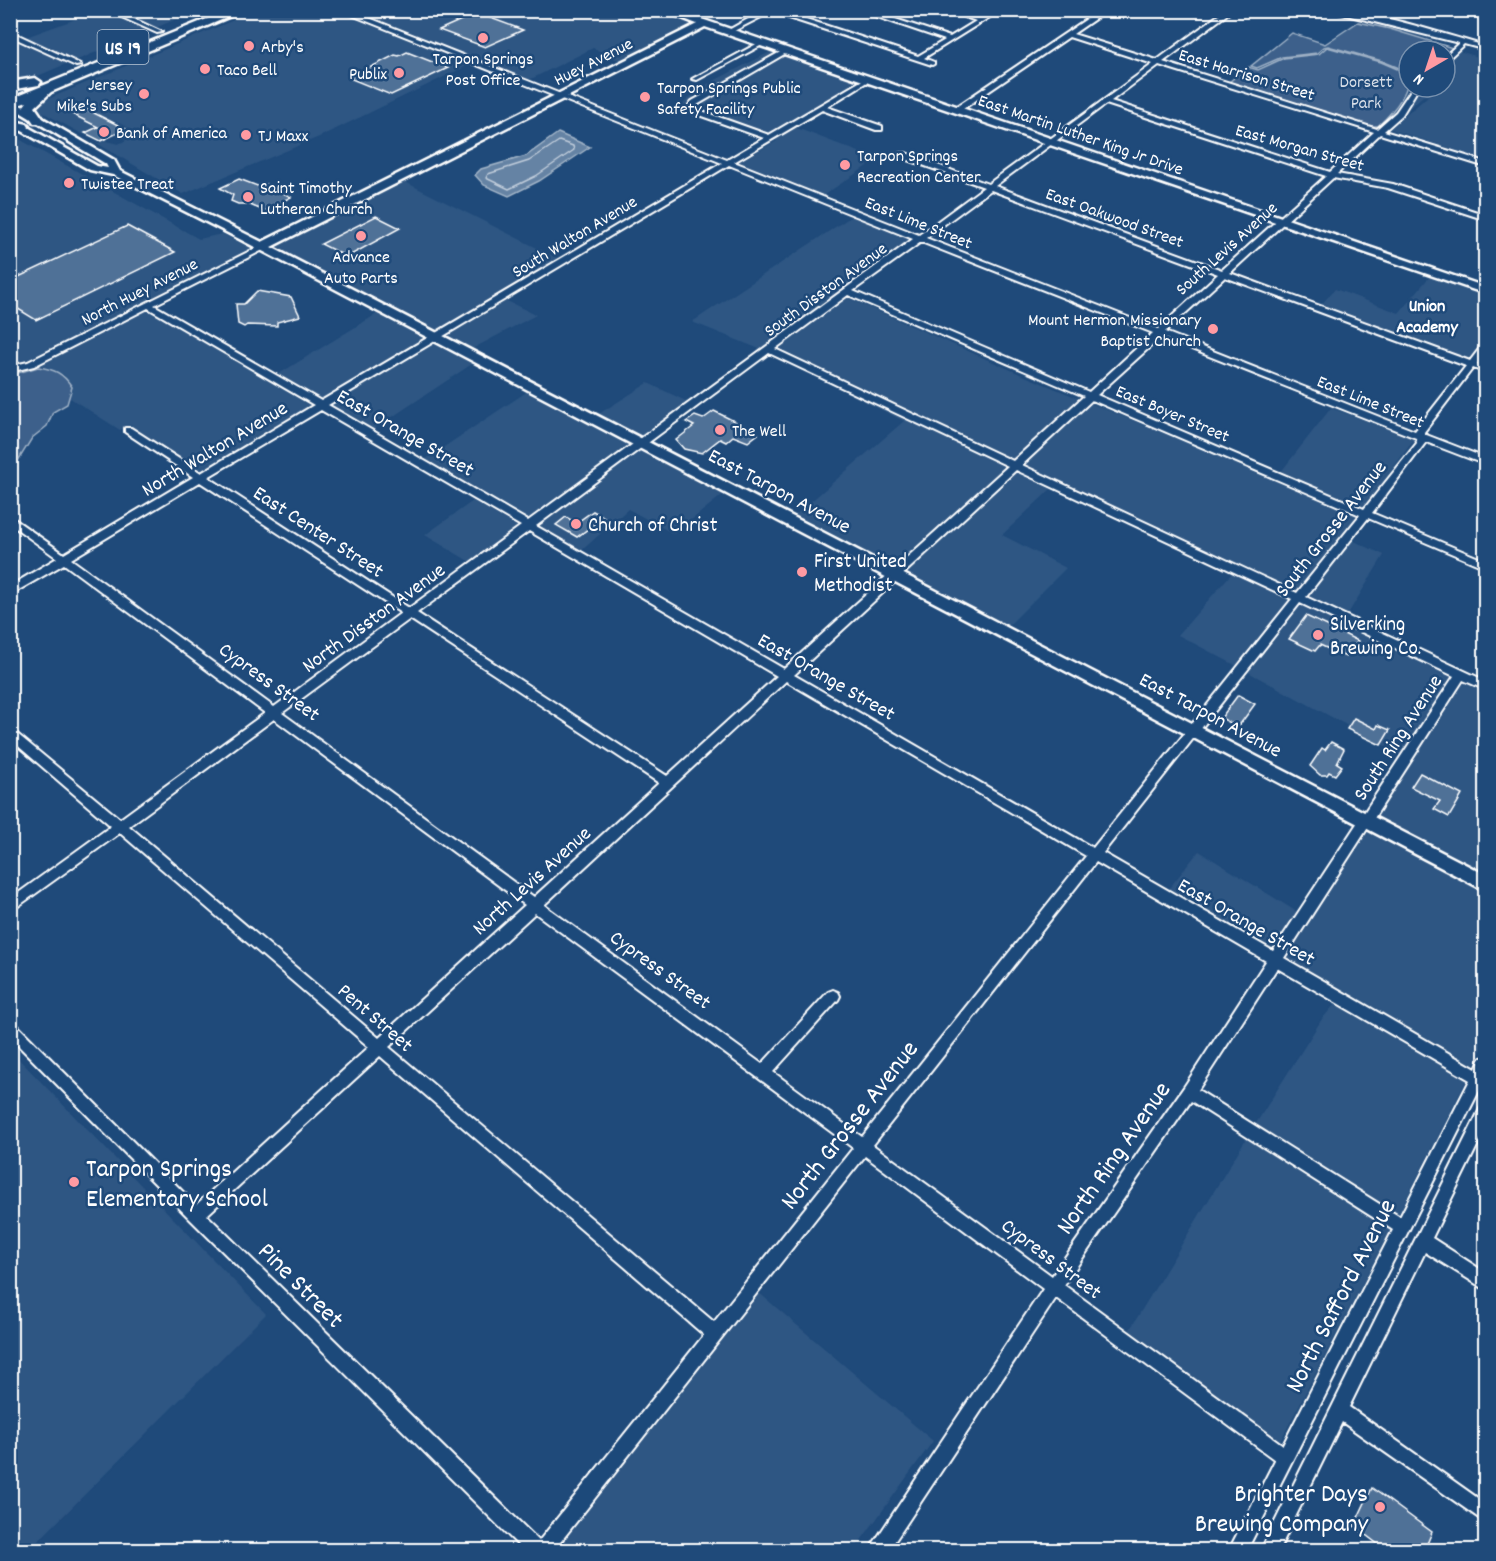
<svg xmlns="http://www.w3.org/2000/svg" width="1496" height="1561" viewBox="0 0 1496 1561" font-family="Dekko,sans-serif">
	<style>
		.built { fill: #2e5683 }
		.green { fill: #3c618b; stroke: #9eb0c5; stroke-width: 1.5 }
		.water { fill: #6583a4; stroke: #a3b5c8; stroke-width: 1.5 }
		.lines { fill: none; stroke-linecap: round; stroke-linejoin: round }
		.shore { stroke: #c1cddb; stroke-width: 1.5 }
		.building { fill: #507197; stroke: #fff; stroke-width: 1.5 }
		.street-casing { stroke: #fff; stroke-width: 4 }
		.secondary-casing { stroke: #fff; stroke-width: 5 }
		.highway-casing { stroke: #fff; stroke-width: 5 }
		.street { fill: #1f4a7a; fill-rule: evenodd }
		.secondary { fill: #1f4a7a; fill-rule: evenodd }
		.highway { fill: #1f4a7a; fill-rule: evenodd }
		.poi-dot { fill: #ff9aa2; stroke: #1f4a7a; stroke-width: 2 }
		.labels { text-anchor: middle; stroke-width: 5; stroke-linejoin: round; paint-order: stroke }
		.far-poi-label { font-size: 18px; fill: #fff; stroke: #1f4a7a; text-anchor: start }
		.far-street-label { font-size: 18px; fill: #fff; stroke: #1f4a7a }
		.far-park-label { font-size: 18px; fill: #d8dfe8; stroke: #1f4a7a }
		.far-neighbourhood-label { font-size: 18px; font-weight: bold; fill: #fff; stroke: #1f4a7a }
		.shield { fill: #1f4a7a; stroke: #bcc9d7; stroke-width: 1.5 }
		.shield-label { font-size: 20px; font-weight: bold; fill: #fff }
		.street-label { font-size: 21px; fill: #fff; stroke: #1f4a7a }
		.poi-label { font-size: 21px; fill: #fff; stroke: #1f4a7a; text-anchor: start }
		.near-street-label { font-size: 26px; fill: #fff; stroke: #1f4a7a }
		.near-poi-label { font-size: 26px; fill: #fff; stroke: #1f4a7a; text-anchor: start }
	</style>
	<rect width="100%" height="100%" fill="#1f4a7a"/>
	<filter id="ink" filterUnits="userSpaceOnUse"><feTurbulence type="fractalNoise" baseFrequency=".0167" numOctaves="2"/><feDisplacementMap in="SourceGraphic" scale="12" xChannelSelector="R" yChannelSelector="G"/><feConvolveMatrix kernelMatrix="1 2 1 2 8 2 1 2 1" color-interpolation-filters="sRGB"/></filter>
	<g filter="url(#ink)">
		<path class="built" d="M411,10H659L698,24L622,62L593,48L527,81L348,11H376L372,12L392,19Z
			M98,11H103L148,30L75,61L26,37Z
			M115,11H196L155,28Z
			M255,11H336L471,64L319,137L183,194L83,135L98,143L106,141L118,144L125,141L126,139L119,136L126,133L129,128L115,121H110L82,134L33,107L34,105Z
			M10,36L68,63L26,81L11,82Z
			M774,50L780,52L691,101L689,106L692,111L680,107L698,89Z
			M1459,51L1485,59V160L1390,129L1428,96H1423L1402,114L1407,105L1424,87H1445V64Z
			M786,54L863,79L770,135L698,107V103Z
			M794,127L877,159L882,156L821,197L735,163L777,141L774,139Z
			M10,134L199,239L222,234L253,249L29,362L11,366Z
			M401,180L561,260L438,333L272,248L274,244Z
			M852,216L913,239L762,350L692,322Z
			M1431,275L1485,294V339L1468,361L1320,306L1335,289L1399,313Z
			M846,297L1020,374L1080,399L1011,461L776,349Z
			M505,300L536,315L470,350L444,336Z
			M146,309L212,347L312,407L201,473L130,425L120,430L70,398L72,387L64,375L50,368L38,367L11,375V371L36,365Z
			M380,312L430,337L321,402L277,375Z
			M436,341L475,362L371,431L327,405Z
			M782,360L847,390L1005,467L893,570L793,517L904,421Z
			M648,383L690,403L641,438L597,415Z
			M528,391L586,422L589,420L634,444L528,522L423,461Z
			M1088,402L1275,479L1358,515L1296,593L1020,465Z
			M1331,408L1415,438L1363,509L1280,473Z
			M639,449L726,492L674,534L628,509L580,552L536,526Z
			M1013,471L1051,489L1002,535L1066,568L1006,628L902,575Z
			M473,501L519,528L472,563L425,535Z
			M1352,540L1384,555L1346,617L1307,598Z
			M1232,573L1290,600L1237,666L1178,635Z
			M1301,605L1452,676L1397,759L1400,754L1248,672Z
			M1464,681L1485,691V877L1375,820Z
			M1369,829L1485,890V1043L1473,1067L1284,959Z
			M1199,851L1297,912L1271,952L1167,891Z
			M1335,1004L1467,1079L1398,1215L1255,1125L1322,1019Z
			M10,1050L266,1314L29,1550H10Z
			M1247,1137L1391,1229L1280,1442L1129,1331Z
			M758,1292L933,1441L854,1550H555Z"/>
		<path class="green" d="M1358,22L1390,29L1453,48L1445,56V51H1409V72L1382,61L1328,46L1324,47L1317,53L1282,57L1257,68L1251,66L1292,33L1325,44Z
			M1327,47L1381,62L1409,74C1409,94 1393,112 1378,126H1370L1229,82L1248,67L1258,70L1284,58L1319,54Z
			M38,367C54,369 63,373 72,387L67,404L53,412L47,426L32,438L11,472V375Z"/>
		<path class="water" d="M558,133L590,147L539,181L509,196L484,185L475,175L481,169L526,156Z"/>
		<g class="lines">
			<path class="shore" d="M559,141L573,146L574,150L536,176L509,189L486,178L488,174L529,161Z"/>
		</g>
		<path class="building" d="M477,13L523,30L485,47L439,30Z
			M407,52L448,68L391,95L349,78L395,55L399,56Z
			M86,109L126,129L101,141L85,133L98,127L72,114Z
			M239,179L260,187L266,184L291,197L264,211L248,204H238L231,201L233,195L220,188Z
			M376,216L400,228L347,257L321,244Z
			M127,226L175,252L36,320L10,304V281Z
			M257,291L291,297L300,316L277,322V326L247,325L244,327L238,324L236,304H244Z
			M714,411L740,424L758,434L748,442L733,436L726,442L720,439L702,453L684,449L676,440L694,426L686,422L695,416L703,419Z
			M593,511L604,517L577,537L556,525L566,517L576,523Z
			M1306,616L1336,630L1358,641L1346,657L1320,645L1315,651L1289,639Z
			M1238,695L1255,704L1238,727L1221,718Z
			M1354,718L1376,729L1378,725L1390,730L1381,745L1347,729Z
			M1331,742L1344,749L1337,763L1342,766L1335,775L1329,772L1327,775H1320L1310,766L1322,748L1325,750Z
			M1420,773L1462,795L1449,817L1434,809L1440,801L1411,787Z
			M1372,1488L1432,1532L1424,1551H1387L1354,1526Z"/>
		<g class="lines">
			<defs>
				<path id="street" d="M106,10H115L162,32L157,33Z
					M339,10H349L727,160L764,138L693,113L689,105L692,101L784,50H788V52L697,105L699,110L769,135L866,78H870V80L827,107L882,126V130H876L822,110L734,162L919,235L984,187L900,157V153H906L988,184L1153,64L1069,37L960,111L953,109L1100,10H1108L1073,34L1157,60L1225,10H1233L1163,62L1377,129L1396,112L1413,87H1419L1402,115L1384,131L1486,162V167L1380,134L1337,174L1393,184L1486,215V220L1388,188L1333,178L1230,273L1470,361L1483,344L1486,343V353L1477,364L1486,367V373L1473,368L1424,432V434L1486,458V465L1426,442L1372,513L1486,561V568L1368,518L1306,597L1486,681V690L1463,680L1284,958L1476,1069L1481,1058L1486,1057V1088L1481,1087L1247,1550H1229L1275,1460L1056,1298L889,1550H870L873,1544L1043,1289L865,1156L554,1550H523L191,1220L10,1037V1021L15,1023L196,1205L369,1047L120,833L10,912V899L111,826L10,739V728L120,819L265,713L64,564L10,595V586L57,558L10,524V516L64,554L193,477L125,432V428H131L201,473L314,405L148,308L34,366L10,372V366L28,362L262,245L266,247L265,249L154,305L321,401L722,163ZM1159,65L1374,132L1330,172L1111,101ZM1106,104L1326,176L1222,270L995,186ZM729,165L913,239L528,521L328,405ZM991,190L1218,274L1158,329L926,238ZM921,242L1153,333L1089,392L853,291ZM1225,277L1466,366L1415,431L1165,332ZM848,295L1084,396L1013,461L775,349ZM1161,337L1416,438L1417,443L1364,509L1097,395ZM769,353L1008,466L784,669L536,526ZM1092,400L1360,515L1297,593L1022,465ZM321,410L521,526L409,608L208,477ZM1016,470L1292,599L1093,848L794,675ZM200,482L401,613L274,707L71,559ZM529,531L777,676L667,776L417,613ZM1300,603L1454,676L1273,951L1103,853ZM410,619L659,783L534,897L282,713ZM786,681L1086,856L862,1137L773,1072L838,1000L840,996L838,992L833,990L828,992L762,1064L544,905ZM274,719L525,905L379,1038L129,826ZM1096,862L1266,961L1184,1087L1052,1276L873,1145ZM535,913L853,1148L714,1322L389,1047ZM1277,968L1470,1080L1400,1217L1198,1090ZM380,1056L704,1335L539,1541L207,1215ZM1191,1101L1393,1230L1283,1445L1064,1285Z
					M764,10H779L918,56L945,40L857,10H868L950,37L976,21L946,10H957L981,18L993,10H1001L924,58L934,62V64L932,65L771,12L730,33L725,32Z
					M1326,10C1374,10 1438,33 1486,46V50L1464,44L1445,62V56L1459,43Z
					M10,31L80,64L81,65L76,66L10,36Z
					M762,41L764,42V44L697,80L692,79Z
					M1486,1105V1128L1432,1238L1486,1273V1290L1425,1252L1349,1407L1486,1504V1523L1342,1422L1279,1550H1261L1481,1107Z"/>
				<path id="secondary" d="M661,10H675L1486,287V294L705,27L271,247L1486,875V891L228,233L113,175L90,170L10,124V117L97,166L108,168L106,164L10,106V99L114,160L120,171L262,242L697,24Z"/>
				<path id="highway" d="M229,10H245L51,92L35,107L44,120L42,123H34L23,107L27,102L10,108V99Z
					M35,78L41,82L39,85L10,90V82Z
					M10,120L27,124L29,127L23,131L10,128Z"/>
			</defs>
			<use href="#street" class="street-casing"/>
			<use href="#secondary" class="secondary-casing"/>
			<use href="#highway" class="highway-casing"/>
			<use href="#street" class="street"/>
			<use href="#secondary" class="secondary"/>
			<use href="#highway" class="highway"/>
		</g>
	</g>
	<g class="poi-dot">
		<circle cx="483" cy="38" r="6"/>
		<circle cx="249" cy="46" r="6"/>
		<circle cx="205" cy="69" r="6"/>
		<circle cx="399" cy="73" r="6"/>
		<circle cx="144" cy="94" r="6"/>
		<circle cx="645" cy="97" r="6"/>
		<circle cx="104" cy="132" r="6"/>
		<circle cx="246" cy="135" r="6"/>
		<circle cx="845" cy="165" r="6"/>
		<circle cx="69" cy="183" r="6"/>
		<circle cx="248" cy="197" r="6"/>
		<circle cx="361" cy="236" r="6"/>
		<circle cx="1213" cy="329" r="6"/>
		<circle cx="720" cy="430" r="6"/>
		<circle cx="576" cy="524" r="6"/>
		<circle cx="802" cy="572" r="6"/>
		<circle cx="1318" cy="635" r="6"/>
		<circle cx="74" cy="1182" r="6"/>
		<circle cx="1380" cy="1507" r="6"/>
	</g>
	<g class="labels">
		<g class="far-poi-label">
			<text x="261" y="52">Arby's</text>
			<text x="483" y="64" text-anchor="middle">Tarpon Springs<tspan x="483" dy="21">Post Office</tspan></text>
			<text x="217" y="75">Taco Bell</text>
			<text x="387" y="79" text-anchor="end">Publix</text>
			<text x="132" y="90" text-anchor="end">Jersey<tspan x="132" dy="21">Mike's Subs</tspan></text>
			<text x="657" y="93">Tarpon Springs Public<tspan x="657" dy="21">Safety Facility</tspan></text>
			<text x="116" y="138">Bank of America</text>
			<text x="258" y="141">TJ Maxx</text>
			<text x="857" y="161">Tarpon Springs<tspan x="857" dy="21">Recreation Center</tspan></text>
			<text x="81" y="189">Twistee Treat</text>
			<text x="260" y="193">Saint Timothy<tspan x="260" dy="21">Lutheran Church</tspan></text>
			<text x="361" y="262" text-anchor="middle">Advance<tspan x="361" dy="21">Auto Parts</tspan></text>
			<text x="1201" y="325" text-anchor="end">Mount Hermon Missionary<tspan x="1201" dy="21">Baptist Church</tspan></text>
			<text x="732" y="436">The Well</text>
		</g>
		<g class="far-street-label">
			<text transform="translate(593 61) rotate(-27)" y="6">Huey Avenue</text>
			<text transform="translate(1247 74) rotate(17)" y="6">East Harrison Street</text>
			<text transform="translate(1081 134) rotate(19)" y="6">East Martin Luther King Jr Drive</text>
			<text transform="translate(1300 147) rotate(16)" y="6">East Morgan Street</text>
			<text transform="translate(1115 217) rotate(20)" y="6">East Oakwood Street</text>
			<text transform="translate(919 222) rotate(22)" y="6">East Lime Street</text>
			<text transform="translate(574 236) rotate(-31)" y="6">South Walton Avenue</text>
			<text transform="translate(1226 248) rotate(-42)" y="6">South Levis Avenue</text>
			<text transform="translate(825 289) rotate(-36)" y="6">South Disston Avenue</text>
			<text transform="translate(139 291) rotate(-27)" y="6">North Huey Avenue</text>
			<text transform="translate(1371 401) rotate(22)" y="6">East Lime Street</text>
			<text transform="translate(1173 413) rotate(23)" y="6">East Boyer Street</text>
		</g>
		<g class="far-park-label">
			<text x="1366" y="87">Dorsett<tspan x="1366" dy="21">Park</tspan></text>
		</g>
		<g class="far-neighbourhood-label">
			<text x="1427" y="311">Union<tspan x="1427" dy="21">Academy</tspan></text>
		</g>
		<rect class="shield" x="97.5" y="30" width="51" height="34" rx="4.5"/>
		<g class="shield-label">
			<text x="123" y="54">US 19</text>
		</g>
		<g class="street-label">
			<text transform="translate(406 432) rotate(30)" y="7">East Orange Street</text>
			<text transform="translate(214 448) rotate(-31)" y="7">North Walton Avenue</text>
			<text transform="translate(780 490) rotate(28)" y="7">East Tarpon Avenue</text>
			<text transform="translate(1330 528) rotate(-52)" y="7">South Grosse Avenue</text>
			<text transform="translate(319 531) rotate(33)" y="7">East Center Street</text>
			<text transform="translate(373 617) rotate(-36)" y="7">North Disston Avenue</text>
			<text transform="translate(827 676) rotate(30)" y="7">East Orange Street</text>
			<text transform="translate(270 681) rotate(36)" y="7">Cypress Street</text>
			<text transform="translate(1211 714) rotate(28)" y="7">East Tarpon Avenue</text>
			<text transform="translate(1397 737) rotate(-57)" y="7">South Ring Avenue</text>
			<text transform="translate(531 880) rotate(-42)" y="7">North Levis Avenue</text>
			<text transform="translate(1247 921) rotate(30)" y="7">East Orange Street</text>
			<text transform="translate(661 969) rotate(36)" y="7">Cypress Street</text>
			<text transform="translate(376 1017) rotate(41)" y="7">Pent Street</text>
			<text transform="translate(1052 1258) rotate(37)" y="7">Cypress Street</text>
		</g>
		<g class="poi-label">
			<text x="588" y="531">Church of Christ</text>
			<text x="814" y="567">First United<tspan x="814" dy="24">Methodist</tspan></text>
			<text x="1330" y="630">Silverking<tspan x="1330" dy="24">Brewing Co.</tspan></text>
		</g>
		<g class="near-street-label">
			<text transform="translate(848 1124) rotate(-52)" y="9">North Grosse Avenue</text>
			<text transform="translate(1112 1157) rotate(-55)" y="9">North Ring Avenue</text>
			<text transform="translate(302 1284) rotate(45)" y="9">Pine Street</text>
			<text transform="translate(1339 1295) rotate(-63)" y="9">North Safford Avenue</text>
		</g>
		<g class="near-poi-label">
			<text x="86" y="1176">Tarpon Springs<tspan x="86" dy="30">Elementary School</tspan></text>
			<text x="1368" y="1501" text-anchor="end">Brighter Days<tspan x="1368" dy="30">Brewing Company</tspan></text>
		</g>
	</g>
	<rect width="1496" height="1561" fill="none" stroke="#1f4a7a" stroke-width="36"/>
	<rect x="18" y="18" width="1460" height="1525" fill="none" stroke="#fff" stroke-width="2" filter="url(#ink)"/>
	<g transform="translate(1427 69) rotate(219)"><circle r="28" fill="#1f4a7a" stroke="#7992af" stroke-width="1.5"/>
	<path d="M0-4.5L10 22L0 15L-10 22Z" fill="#ff9aa2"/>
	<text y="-9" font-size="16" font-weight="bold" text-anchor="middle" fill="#ffffff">N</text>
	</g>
</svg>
